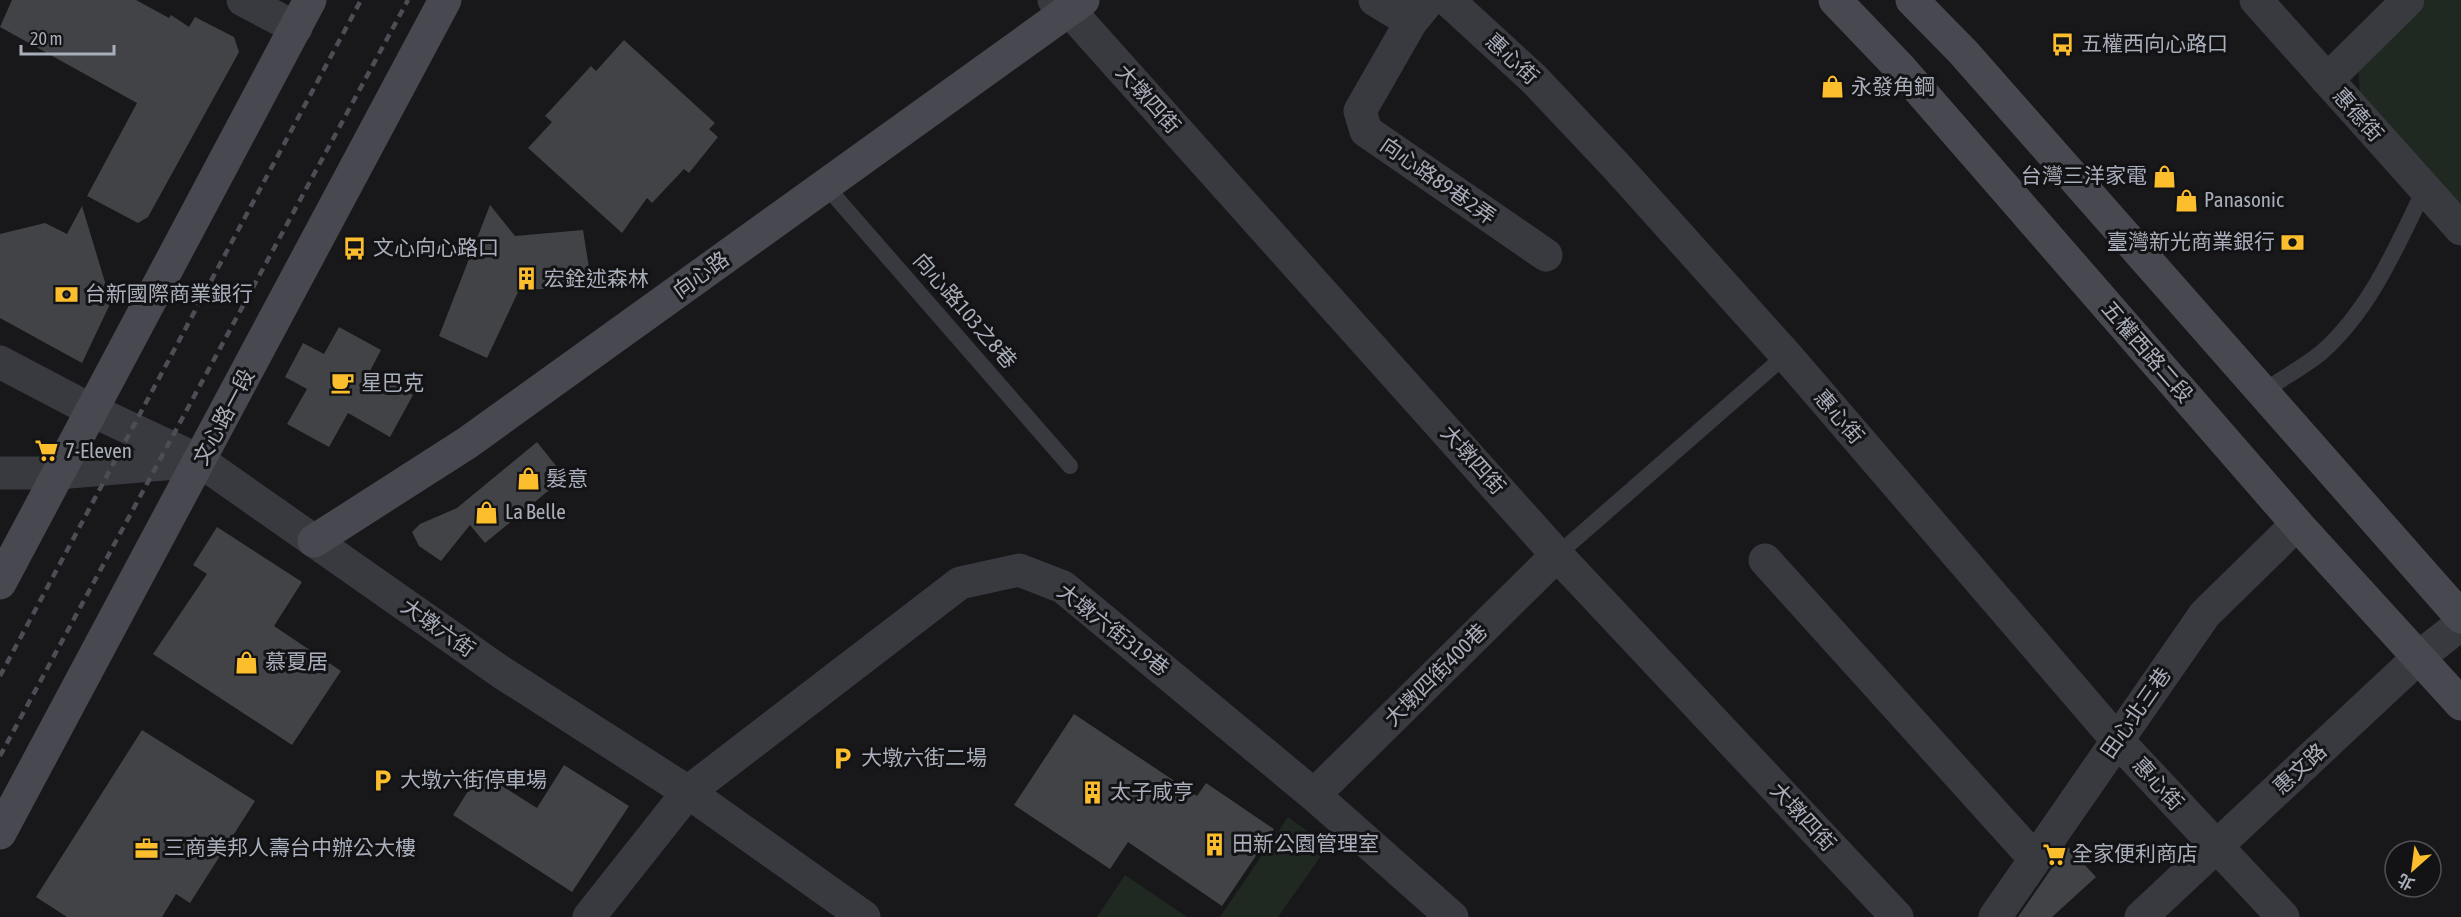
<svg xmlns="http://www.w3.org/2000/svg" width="2461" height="917" viewBox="0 0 2461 917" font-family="'Asap Condensed','Noto Sans TC',sans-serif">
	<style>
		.green { fill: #1f2921 }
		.building { fill: #424347 }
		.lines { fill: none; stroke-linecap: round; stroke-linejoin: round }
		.lane { stroke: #393a40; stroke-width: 16 }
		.street { stroke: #393a40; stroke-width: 33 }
		.secondary { stroke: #474850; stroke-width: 33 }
		.rail { stroke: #4c4d55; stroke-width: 4.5; stroke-dasharray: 8 6; stroke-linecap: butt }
		.labels { text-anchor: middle; stroke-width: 6; stroke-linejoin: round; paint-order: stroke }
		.poi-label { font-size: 21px; fill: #a9aebb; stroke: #131315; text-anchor: start }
		.street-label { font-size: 21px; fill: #a9aebb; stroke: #131315 }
	</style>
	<rect width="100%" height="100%" fill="#18181a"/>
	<path class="green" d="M2426,0H2461V207L2360,94L2358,66Z
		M1288,817L1328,846L1278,917H1220Z
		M1125,875L1187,917H1097Z"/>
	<path class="building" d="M12,0H136L169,18L171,15L189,27L195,17L234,37L239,52L148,217L138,223L87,196L137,103L0,27Z
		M624,40L715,123L709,129L718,137L689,173L684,169L652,203L647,198L622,233L528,148L552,122L545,116L591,66L596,71Z
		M490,205L515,236L583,230L592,287L519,290L487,358L439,336Z
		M82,206L111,302L82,363L0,318V234L45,223L67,234Z
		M339,327L381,350L370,371L413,395L390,437L348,413L329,447L287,424L307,389L285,377L303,343L324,354Z
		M537,442L565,477L485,543L470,525L441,561L419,546L412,532L420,524L457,508Z
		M217,527L302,582L274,626L341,671L292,745L153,654L207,574L193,565Z
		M1074,714L1197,796L1206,783L1274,829L1222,906L1128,842L1110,869L1014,805Z
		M142,730L255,801L190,903L176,894L162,917H67L36,897Z
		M564,765L629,806L572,892L453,815L480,772L537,808Z
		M2067,846L2096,877L2052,917H2018Z"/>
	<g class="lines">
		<path class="lane" d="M825,185L1070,466
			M2261,393C2281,379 2304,367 2322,352C2371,308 2397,246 2425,188
			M1557,555L1786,355"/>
		<path class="street" d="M243,0L296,28
			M1054,0L1069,10L1557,555L1897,917
			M1375,0L1411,22
			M1429,0L1411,22L1360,111L1366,131L1546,255
			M1448,0L1535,80L1617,167L1786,355L2117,740L2283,917
			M2256,0L2461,229
			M2327,80L2408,0
			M0,362L93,411L200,461L501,672L688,792L864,917
			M0,473H57L199,461
			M1765,560L2035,859
			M1314,795L1557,555
			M589,917L688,792L960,583L1019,570L1063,587L1314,795L1452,917
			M1995,917L2205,614L2297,524
			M2141,917L2419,657L2461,624"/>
		<path class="secondary" d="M1835,0L1902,70L2297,524L2461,704
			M1912,0L1963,52L2461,617
			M314,541L467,443L1083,0
			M0,583L310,0
			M0,833L445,0"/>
		<path class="rail" d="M0,676L361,0
			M0,756L408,0"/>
	</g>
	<defs>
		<symbol id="bus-bare" viewBox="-9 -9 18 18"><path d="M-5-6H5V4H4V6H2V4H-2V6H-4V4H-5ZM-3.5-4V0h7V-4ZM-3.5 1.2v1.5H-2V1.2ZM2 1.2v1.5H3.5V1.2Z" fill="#fdbe2d" stroke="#131315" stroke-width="2.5" paint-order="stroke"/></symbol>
		<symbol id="shop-bare" viewBox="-9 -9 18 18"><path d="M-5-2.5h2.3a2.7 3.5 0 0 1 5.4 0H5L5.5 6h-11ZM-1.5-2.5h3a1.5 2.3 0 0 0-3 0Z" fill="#fdbe2d" stroke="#131315" stroke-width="2.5" paint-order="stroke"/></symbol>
		<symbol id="bank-bare" viewBox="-9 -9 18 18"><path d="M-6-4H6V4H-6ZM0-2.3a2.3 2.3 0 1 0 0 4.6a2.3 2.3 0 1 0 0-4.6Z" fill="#fdbe2d" stroke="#131315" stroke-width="2.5" paint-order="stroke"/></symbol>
		<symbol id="building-bare" viewBox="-9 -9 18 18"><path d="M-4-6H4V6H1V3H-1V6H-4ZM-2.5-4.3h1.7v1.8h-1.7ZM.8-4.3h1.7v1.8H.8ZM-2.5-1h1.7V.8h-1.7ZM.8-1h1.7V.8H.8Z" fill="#fdbe2d" stroke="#131315" stroke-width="2.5" paint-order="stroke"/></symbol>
		<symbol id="cafe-bare" viewBox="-9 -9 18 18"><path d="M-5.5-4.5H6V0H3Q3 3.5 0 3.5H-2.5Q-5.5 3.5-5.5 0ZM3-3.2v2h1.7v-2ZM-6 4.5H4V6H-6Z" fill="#fdbe2d" stroke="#131315" stroke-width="2.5" paint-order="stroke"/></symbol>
		<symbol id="supermarket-bare" viewBox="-9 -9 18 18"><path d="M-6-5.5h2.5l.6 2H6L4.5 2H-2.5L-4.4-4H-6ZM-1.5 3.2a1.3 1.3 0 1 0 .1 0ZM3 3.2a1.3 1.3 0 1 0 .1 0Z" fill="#fdbe2d" stroke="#131315" stroke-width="2.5" paint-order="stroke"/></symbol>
		<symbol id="parking-bare" viewBox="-9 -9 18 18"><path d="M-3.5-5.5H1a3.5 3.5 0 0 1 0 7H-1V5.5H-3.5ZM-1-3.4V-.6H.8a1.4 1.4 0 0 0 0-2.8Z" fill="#fdbe2d" stroke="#131315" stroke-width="2.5" paint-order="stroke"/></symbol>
		<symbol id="office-bare" viewBox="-9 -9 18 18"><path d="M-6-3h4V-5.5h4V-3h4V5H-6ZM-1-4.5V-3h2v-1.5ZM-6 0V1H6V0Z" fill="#fdbe2d" stroke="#131315" stroke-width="2.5" paint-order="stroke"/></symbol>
	</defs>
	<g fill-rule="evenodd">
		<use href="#bus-bare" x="2046" y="28" width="33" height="33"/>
		<use href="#shop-bare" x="1816" y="70" width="33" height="33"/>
		<use href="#shop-bare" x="2148" y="160" width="33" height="33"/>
		<use href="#shop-bare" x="2170" y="184" width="33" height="33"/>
		<use href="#bank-bare" x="2276" y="226" width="33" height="33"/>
		<use href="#bus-bare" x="338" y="232" width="33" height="33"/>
		<use href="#building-bare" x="510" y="262" width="33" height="33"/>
		<use href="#bank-bare" x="50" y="278" width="33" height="33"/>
		<use href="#cafe-bare" x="326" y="366" width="33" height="33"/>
		<use href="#supermarket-bare" x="30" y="434" width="33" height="33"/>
		<use href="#shop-bare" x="512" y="462" width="33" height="33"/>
		<use href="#shop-bare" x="470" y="496" width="33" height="33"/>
		<use href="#shop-bare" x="230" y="646" width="33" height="33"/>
		<use href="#parking-bare" x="826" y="742" width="33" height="33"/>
		<use href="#parking-bare" x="366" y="764" width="33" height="33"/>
		<use href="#building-bare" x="1076" y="776" width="33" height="33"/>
		<use href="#building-bare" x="1198" y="828" width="33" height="33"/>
		<use href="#office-bare" x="130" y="832" width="33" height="33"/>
		<use href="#supermarket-bare" x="2038" y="838" width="33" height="33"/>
	</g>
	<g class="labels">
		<g class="poi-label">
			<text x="2081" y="51">五權西向心路口</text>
			<text x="1851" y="94">永發角鋼</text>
			<text x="2147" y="183" text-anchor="end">台灣三洋家電</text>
			<text x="2204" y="207">Panasonic</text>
			<text x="2275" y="249" text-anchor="end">臺灣新光商業銀行</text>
			<text x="373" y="255">文心向心路口</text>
			<text x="544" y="286">宏銓述森林</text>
			<text x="85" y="301">台新國際商業銀行</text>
			<text x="361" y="390">星巴克</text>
			<text x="65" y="458">7-Eleven</text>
			<text x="546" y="486">髮意</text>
			<text x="505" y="519">La Belle</text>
			<text x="265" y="669">慕夏居</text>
			<text x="861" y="765">大墩六街二場</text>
			<text x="400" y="787">大墩六街停車場</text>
			<text x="1110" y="799">太子咸亨</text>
			<text x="1232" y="851">田新公園管理室</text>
			<text x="164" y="855">三商美邦人壽台中辦公大樓</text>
			<text x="2072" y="861">全家便利商店</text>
		</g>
		<g class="street-label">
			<text transform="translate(1512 59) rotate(43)" y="7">惠心街</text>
			<text transform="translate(1148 99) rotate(48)" y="7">大墩四街</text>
			<text transform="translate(2358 115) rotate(48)" y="7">惠德街</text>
			<text transform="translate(1438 181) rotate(35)" y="7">向心路89巷2弄</text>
			<text transform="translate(701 275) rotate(-36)" y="7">向心路</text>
			<text transform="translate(965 311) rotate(49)" y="7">向心路103之8巷</text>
			<text transform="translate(2147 352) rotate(49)" y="7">五權西路二段</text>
			<text transform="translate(224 417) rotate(-62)" y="7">文心路一段</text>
			<text transform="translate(1839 417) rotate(49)" y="7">惠心街</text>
			<text transform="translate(1473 460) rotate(48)" y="7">大墩四街</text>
			<text transform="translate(438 628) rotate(35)" y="7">大墩六街</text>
			<text transform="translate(1113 630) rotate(38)" y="7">大墩六街319巷</text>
			<text transform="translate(1436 675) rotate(-45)" y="7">大墩四街400巷</text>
			<text transform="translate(2136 713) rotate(-55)" y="7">田心北三巷</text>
			<text transform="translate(2300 769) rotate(-43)" y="7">惠文路</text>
			<text transform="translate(2158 784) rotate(47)" y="7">惠心街</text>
			<text transform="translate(1803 817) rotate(47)" y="7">大墩四街</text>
		</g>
	</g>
	<g transform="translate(2413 869) rotate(208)"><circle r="28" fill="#131315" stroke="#4f5157" stroke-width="1.5"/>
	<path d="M0-4.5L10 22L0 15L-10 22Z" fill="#fdbe2d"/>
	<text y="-9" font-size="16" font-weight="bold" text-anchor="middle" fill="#a9aebb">北</text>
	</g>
	<path d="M21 45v9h93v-9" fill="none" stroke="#a9aebb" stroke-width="3"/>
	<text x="30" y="45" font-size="18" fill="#a9aebb" stroke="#131315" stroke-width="4.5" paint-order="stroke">20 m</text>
</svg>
